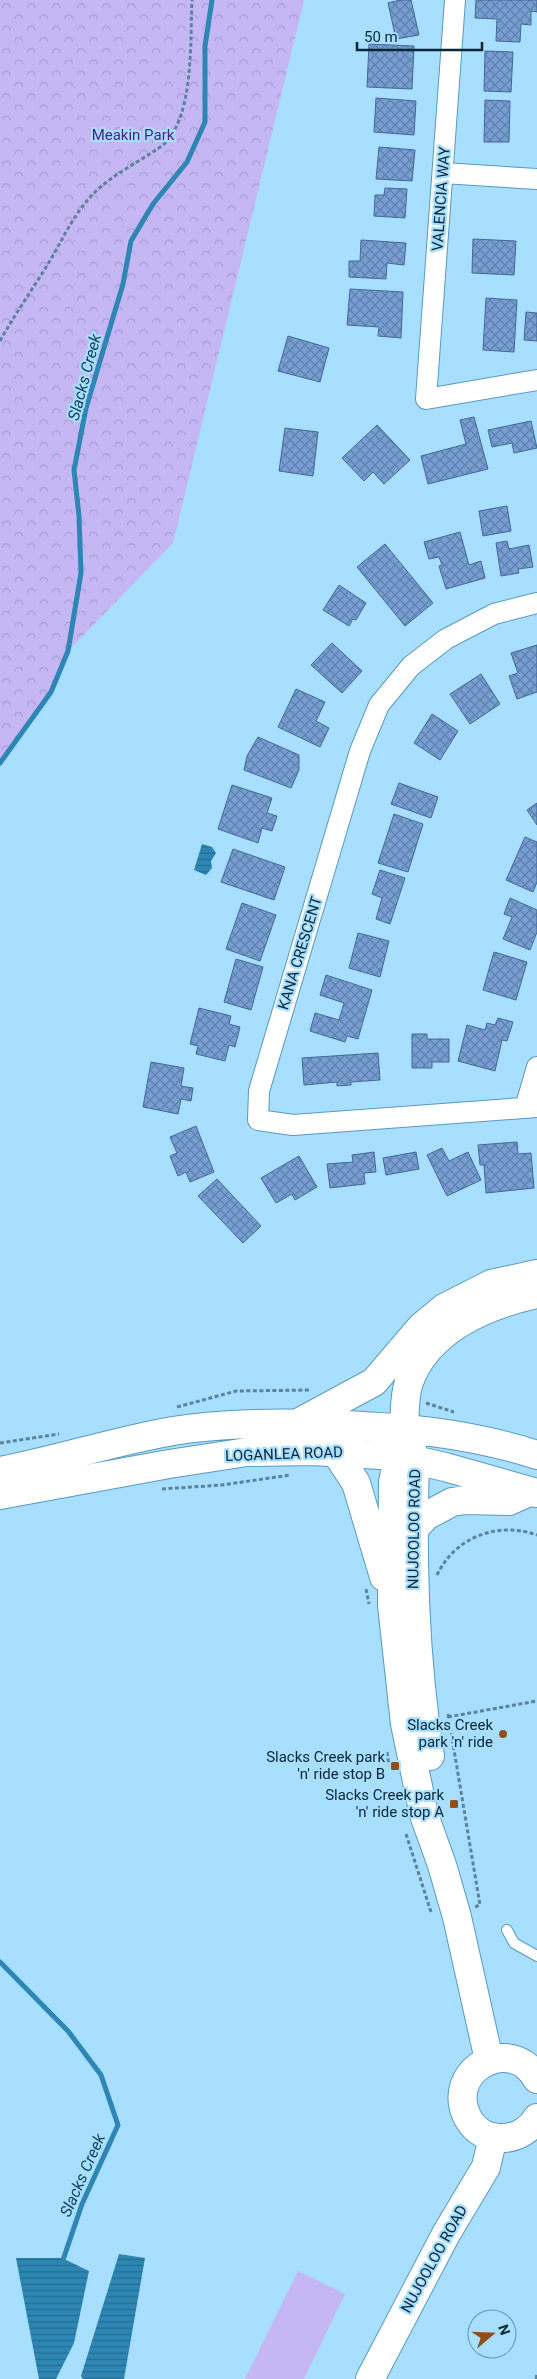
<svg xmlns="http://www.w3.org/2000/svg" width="537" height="2379" viewBox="0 0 537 2379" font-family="Roboto,sans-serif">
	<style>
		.park { fill: url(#park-crowns) }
		.pitch { fill: #c5b7f4 }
		.water { fill: url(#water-rules) }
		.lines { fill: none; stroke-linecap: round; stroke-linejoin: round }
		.stream { stroke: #2d86b3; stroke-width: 5 }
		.building { fill: url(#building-cross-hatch); stroke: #426899 }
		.lane-casing { stroke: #579ac0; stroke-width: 12 }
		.street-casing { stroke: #579ac0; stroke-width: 22 }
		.secondary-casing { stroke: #579ac0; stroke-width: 30 }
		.highway-casing { stroke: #579ac0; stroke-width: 30 }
		.path { stroke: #5b849c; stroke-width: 3; stroke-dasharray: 4 2.5; stroke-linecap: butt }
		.lane { stroke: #fff; stroke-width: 10 }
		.street { stroke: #fff; stroke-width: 20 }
		.secondary { stroke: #fff; stroke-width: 28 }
		.highway { stroke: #fff; stroke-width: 28 }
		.poi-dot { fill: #904f1a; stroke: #a8defe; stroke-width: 2 }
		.labels { text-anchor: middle; stroke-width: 4.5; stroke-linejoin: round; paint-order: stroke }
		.park-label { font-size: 15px; fill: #4a208b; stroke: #a8defe }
		.street-label { font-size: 15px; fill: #0a2736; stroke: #a8defe }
		.poi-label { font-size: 15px; fill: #0a2736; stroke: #a8defe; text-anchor: end }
		.water-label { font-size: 16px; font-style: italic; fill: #15455d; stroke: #a8defe }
	</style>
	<defs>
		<pattern id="park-crowns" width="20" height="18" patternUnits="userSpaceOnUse" patternTransform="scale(1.25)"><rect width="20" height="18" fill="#c5b7f4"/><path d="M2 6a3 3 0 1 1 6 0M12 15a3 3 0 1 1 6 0" fill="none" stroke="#a89dd2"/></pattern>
		<pattern id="water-rules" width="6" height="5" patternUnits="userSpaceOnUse" patternTransform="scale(1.25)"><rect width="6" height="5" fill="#2d86b3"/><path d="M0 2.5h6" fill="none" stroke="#256e92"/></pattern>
		<pattern id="building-cross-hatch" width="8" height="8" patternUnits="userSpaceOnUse" patternTransform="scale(1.25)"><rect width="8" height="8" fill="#769ed2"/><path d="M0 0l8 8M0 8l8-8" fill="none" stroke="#5f81ab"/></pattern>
	</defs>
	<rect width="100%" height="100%" fill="#a8defe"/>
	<path class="park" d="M0,0H304L173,543L68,651L51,692L0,763Z"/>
	<path class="pitch" d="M298,2271L345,2294L304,2379H245Z"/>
	<path class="water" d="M202,844L212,847L216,853L211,861L212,868L206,875L194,870Z
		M119,2254L145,2258L124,2379H83L81,2376Z
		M16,2258H62L89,2271L74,2343L56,2379H39Z"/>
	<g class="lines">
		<path class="stream" d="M0,763L51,692L68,651L81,573L79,516L74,470L86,408L123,284L131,241L153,204L187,162L205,122V46L212,0
			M0,1962L68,2031L101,2075L118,2125L82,2204L62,2263"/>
	</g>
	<path class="building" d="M400,0H411L419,35L396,39L388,3Z
		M476,0H537V12L531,11V25L521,24L520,42L496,41L497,19L475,18Z
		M369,44L414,46L412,89L367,87Z
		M485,51L513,52L511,92L484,91Z
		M376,98L416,101L414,135L374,132Z
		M485,100L510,101L509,142H484Z
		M379,147L415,150L412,181L376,179Z
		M385,188L407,189L405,218L374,216L375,195H384Z
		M473,239L516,241L514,275L472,273Z
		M361,240L406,243L404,265L387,263L386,279L349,277V261H360Z
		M350,289L403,292L401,338L378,336L379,327L347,325Z
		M486,298L517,300L514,352L483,350Z
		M526,312L537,313V341L524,340Z
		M288,336L329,348L320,382L278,371Z
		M474,417L488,469L428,484L421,456L466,444L460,420Z
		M531,421L537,448L514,453L512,443L492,447L488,430Z
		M377,425L410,460L384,484L373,472L364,481L342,458Z
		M285,428L318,432L313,476L279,471Z
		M507,506L511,531L483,536L479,511Z
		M460,532L469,565L481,561L485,578L446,589L439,566L442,565L439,557L429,559L424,542Z
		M507,541L509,549L529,545L533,567L518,569L519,573L501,576L496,543Z
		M385,544L433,603L405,626L357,567Z
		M339,585L366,603L356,620L353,619L349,626L323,610Z
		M332,643L362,671L342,693L311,665Z
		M537,645V692L517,699L509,676L518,673L511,653Z
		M481,674L500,704L470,724L450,694Z
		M296,689L325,702L316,721L329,728L320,747L278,727Z
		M432,714L458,731L440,760L414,743Z
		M258,737L299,755V770L291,788L244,770L247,756Z
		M399,783L438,797L431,818L391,804Z
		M232,785L272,798L267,813L277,816L272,831L262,828L258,843L218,829Z
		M537,803V825L527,810Z
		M394,814L423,824L408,872L378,863Z
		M525,837L537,842V882L533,892L506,880Z
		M233,849L285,867L274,900L221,882Z
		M380,870L405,878L390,924L376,919L382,898L372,894Z
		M510,898L537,910V932L530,950L503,939L512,917L504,914Z
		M242,903L276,915L260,961L226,949Z
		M358,933L389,941L380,977L349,968Z
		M494,952L527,962L516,1000L483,990Z
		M236,959L263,967L251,1010L224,1002Z
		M326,975L372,990L358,1039L347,1036L345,1042L310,1031L315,1013L339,1020L344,1003L320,995Z
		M199,1008L231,1016L229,1024L240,1027L235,1047L229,1045L225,1061L196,1054L198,1046L190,1044Z
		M498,1018L513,1022L507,1041L502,1040L495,1071L458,1061L467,1025L485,1030L487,1023L495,1025Z
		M412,1034H427V1039H449V1062H432V1068H412Z
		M378,1053L380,1080L351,1082V1085L337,1086V1082L304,1085L302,1058Z
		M151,1062L184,1068L181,1086L193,1088L191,1101L181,1099L178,1114L143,1107Z
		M196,1126L214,1172L190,1182L186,1172L178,1176L170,1156L177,1153L170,1137Z
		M517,1142L518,1154L531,1153L534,1188L486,1193L484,1165H480L478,1145Z
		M442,1148L449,1161L468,1152L481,1180L447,1196L427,1155Z
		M374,1152L376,1172L364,1173L365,1184L330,1188L327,1164L353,1162L352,1155Z
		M416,1152L419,1169L386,1175L383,1158Z
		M299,1156L317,1187L295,1200L292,1194L276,1203L261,1178Z
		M217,1179L261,1226L243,1243L198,1196Z"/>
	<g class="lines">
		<defs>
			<path id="lane" d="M507,1930L514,1943L537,1956"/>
			<path id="street" d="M455,0L426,399L537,380
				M443,173L537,179
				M537,603L494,614L446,639L411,666L379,705L360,751L259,1091L258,1120L293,1125L537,1107
				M525,1108L537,1067"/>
			<path id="secondary" d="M404,1427L393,1482L392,1605L405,1724L424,1815L442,1865L457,1917L489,2060
				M410,1443L415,1460C412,1559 414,1657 430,1756
				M335,1451L356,1483L384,1577
				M0,1471C58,1460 115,1441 173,1431C222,1423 275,1423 324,1424C399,1427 466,1432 537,1455
				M0,1495L169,1464L247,1452L312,1451L397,1456L445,1467L537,1493
				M413,1530L426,1516L452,1502L465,1500L509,1501L527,1493
				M537,2079C511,2032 441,2072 469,2120C475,2130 486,2137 498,2138C514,2139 528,2132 537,2118
				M370,2379L446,2234L486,2167L493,2137"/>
			<path id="highway" d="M298,1423L374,1382L421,1327L444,1308L491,1284L537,1274
				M404,1427C405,1413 404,1396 409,1382C428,1329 487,1305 537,1294"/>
		</defs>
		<use href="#lane" class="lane-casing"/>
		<use href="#street" class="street-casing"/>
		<use href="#secondary" class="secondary-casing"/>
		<use href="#highway" class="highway-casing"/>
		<path class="path" d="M0,341C15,314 32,290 48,264C60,244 71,220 86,202C105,178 134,165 159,148C195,124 190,39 192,0
			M426,1403L454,1412
			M177,1407L236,1391L311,1390
			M0,1443L59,1434
			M162,1489L222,1485L290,1475
			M437,1575C455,1537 498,1521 537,1535
			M366,1589L369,1604
			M448,1714L480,1905L475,1907
			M448,1717L537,1701
			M387,1752L389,1765
			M406,1834L431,1912
			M536,2379L537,2374"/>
		<use href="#lane" class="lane"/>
		<use href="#street" class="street"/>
		<use href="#secondary" class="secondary"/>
		<use href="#highway" class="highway"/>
	</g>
	<g class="poi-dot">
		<circle cx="503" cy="1734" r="5"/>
		<rect x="390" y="1761" width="10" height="10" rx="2.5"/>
		<rect x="449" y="1799" width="10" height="10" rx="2.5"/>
	</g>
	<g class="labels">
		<g class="park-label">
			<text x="133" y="140">Meakin Park</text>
		</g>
		<g class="street-label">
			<text transform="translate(441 199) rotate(-86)" y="5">VALENCIA WAY</text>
			<text transform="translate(300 953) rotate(-73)" y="5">KANA CRESCENT</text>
			<text transform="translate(284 1454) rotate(-2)" y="5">LOGANLEA ROAD</text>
			<text transform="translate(414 1529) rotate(-89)" y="5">NUJOOLOO ROAD</text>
			<text transform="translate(434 2259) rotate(-61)" y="5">NUJOOLOO ROAD</text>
		</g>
		<g class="poi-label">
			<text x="493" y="1730">Slacks Creek<tspan x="493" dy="17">park 'n' ride</tspan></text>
			<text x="385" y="1762">Slacks Creek park<tspan x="385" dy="17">'n' ride stop B</tspan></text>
			<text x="444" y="1800">Slacks Creek park<tspan x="444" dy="17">'n' ride stop A</tspan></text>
		</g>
		<g class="water-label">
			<text transform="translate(84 377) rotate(-75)" y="6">Slacks Creek</text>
			<text transform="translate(82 2175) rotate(-66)" y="6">Slacks Creek</text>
		</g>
	</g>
	<g transform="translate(492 2334) rotate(71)"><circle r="24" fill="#a8defe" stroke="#6995ae"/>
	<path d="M0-4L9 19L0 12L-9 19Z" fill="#904f1a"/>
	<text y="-8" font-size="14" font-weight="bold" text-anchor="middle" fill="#0a2736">N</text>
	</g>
	<path d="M357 42v8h125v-8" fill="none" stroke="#0a2736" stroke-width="2.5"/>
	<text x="364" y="42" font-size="15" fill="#0a2736" stroke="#a8defe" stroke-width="4" paint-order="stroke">50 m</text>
</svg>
